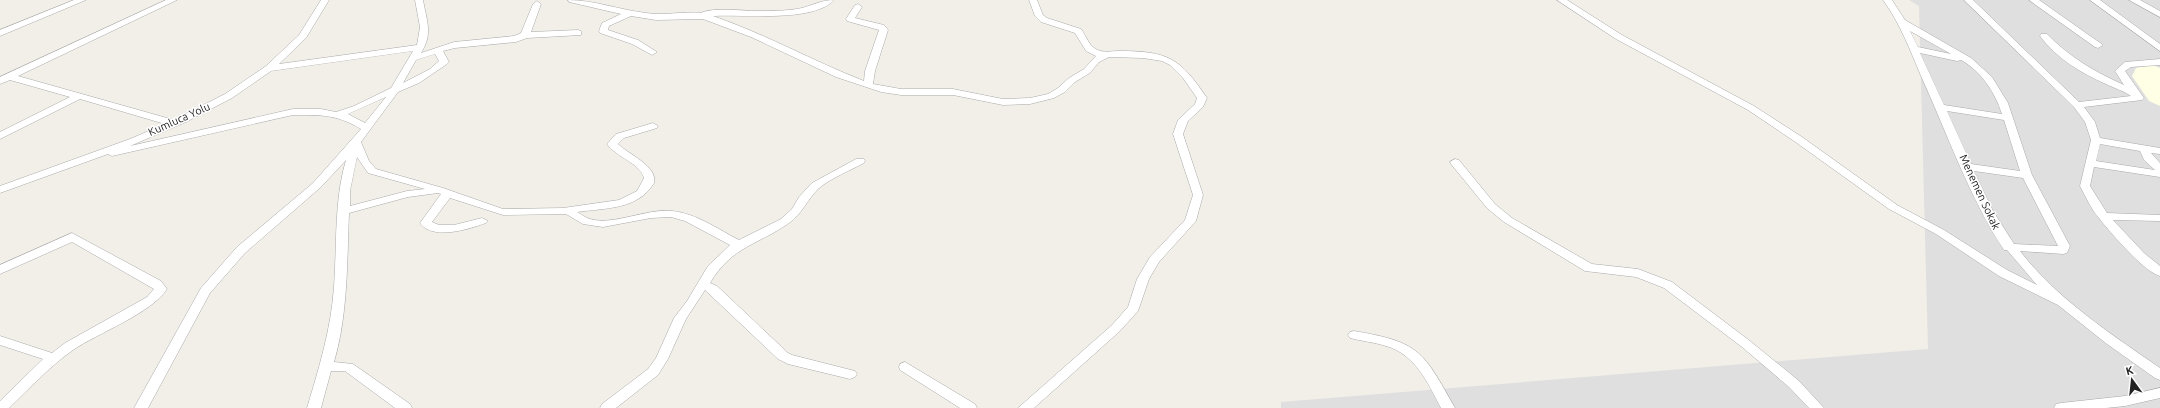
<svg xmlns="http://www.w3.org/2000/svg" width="2160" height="408" viewBox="0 0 2160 408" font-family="Ubuntu,sans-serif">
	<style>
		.residential { fill: #e0dfdf }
		.education { fill: #ffffe5 }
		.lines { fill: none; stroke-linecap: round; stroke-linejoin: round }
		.minor-casing { stroke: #a9a9a9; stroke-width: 1 }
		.minor { fill: #fff; fill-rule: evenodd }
		.labels { text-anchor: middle; stroke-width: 3; stroke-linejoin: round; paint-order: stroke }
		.street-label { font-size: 11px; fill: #222; stroke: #fff }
	</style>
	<rect width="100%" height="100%" fill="#f2efe9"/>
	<path class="residential" d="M1909,0H2160V408H1281V402L1928,349L1919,6Z"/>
	<path class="education" d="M2153,65L2160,68V106L2149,101L2132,76L2136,68Z"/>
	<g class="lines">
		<defs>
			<path id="minor" d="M74,0H86L0,36V30Z
				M166,0H177L18,76L174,120L225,94L266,66L299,35L321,0H329L306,38L279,64L417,45L420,27L415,0H423C427,22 433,34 421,53L454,42L514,36L521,33L533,4L537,1L541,4L531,32L578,30L581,31V35L527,38L516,42L455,48L443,51L449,62L447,64L419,83L398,92L361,142L369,161L376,169L443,188L503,209L563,208L619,200L637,191L644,178C640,163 616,157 607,144L616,134L653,123L658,126L657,128L624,138L618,144C628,154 658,166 654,183C638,210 605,208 577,212C581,214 586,218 590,219C613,226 647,208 672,211C696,213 719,230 739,240L781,219L792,209L799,197L812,183L856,159H864L865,161L864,163C851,170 829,179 818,189C807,200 802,214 789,223C758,245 732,246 710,283L717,286L788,353L792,355L855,371L857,374L855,377L850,379L788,364L778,359L705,290L686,319L668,359L658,375L616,408H600L602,404L648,369L656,358L674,318L687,301L708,266L730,245L685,221L671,217L651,218L603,227L583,224L566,214L503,215L450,198L432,222L439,225H454L482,218L488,221L486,223C469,229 433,241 420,223L441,194L438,193L408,197L349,213C347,263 348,314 334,362L353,364L410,404L412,408H395L345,371H331L321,408H307C319,368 331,329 334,287C337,245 334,200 346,160L321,187L245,253L210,293L148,408H134L201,288L237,247L313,183L361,129C336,114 321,115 293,115L112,156L108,154L0,193V186L130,139L165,124L80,99L0,139V132L70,97L10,80L0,84V77ZM413,51L391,88L354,106L336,112L321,109H293L130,146L186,122L232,98L271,71ZM435,54L439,61L430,69L403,83L416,60ZM386,97L365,123L348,114ZM357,157L368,173L425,189L407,191L350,206V191Z
				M568,0C594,0 620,10 646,13C664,16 683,11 701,13C711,7 746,11 759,11C773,11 788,11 802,8C813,5 822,0 834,0C813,23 743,14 713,16C765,34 813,61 864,81L865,71L879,30L847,21L846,19L855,5L858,4L862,7L855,18L884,25L888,30L875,71L873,84L901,89H953L1003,99L1030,98L1048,94L1058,88L1069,78L1084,69L1096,56L1086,51L1075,33L1041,22L1035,16L1029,0H1037L1043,15L1047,18L1081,29C1085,34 1088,43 1093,47C1101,54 1110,51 1119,51C1168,51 1180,58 1207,98L1203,107L1188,121L1183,134L1203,195L1196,221L1159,262L1149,279L1138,311L1120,331L1034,408H1018L1112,325L1128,307L1137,279L1150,257L1185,220L1193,195L1173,134L1178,120L1195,104L1197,98L1183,78L1170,65L1162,61L1143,58L1109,57L1099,62L1090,73L1075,82L1065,92L1054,98L1030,104L1003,105L953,95H901L881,92L836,77L751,37L703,19L656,20L631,16L609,26L608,30L638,40L657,52L652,55L632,44L600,33L599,31L602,23L621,14L569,2Z
				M1557,0H1567L1622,35L1754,106L1802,137L1897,205L1944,230L2007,270L2037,285L2007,250H2004C1970,199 1947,133 1921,76C1910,50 1900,23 1883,0H1892L1905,20L1971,58L1992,77L2008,103L2032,175L2070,246L2067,253L2063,254L2020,251C2057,299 2111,334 2160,368V380L2155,378L2107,344L2058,305L1999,276L1936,234L1889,209L1794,141L1748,110L1616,39ZM1910,31L1951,54L1918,47ZM1920,53L1957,61L1961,60C1981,71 1995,92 2002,114L1944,105ZM1947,111L2004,120L2020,171L1971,164ZM1974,171L2023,178L2058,246L2014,244L1993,211Z
				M1964,0H1973L2079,102L2131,96C2124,91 2114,88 2106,84C2081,73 2056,58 2040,36L2041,34H2047C2069,57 2095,72 2124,85L2115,71L2125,62L2160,59V65L2131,67L2125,71L2144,98L2142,100L2084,107L2095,122L2100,138L2160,148V154L2151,153L2160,163V177L2094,167L2090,186L2107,213L2160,215V221L2113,220L2144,253L2160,266V276C2144,272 2110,232 2099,218C2091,209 2086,197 2080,186L2091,140L2085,122L2074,107ZM2100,144L2140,151L2144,160L2155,170L2096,161Z
				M2029,0H2039L2103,45L2098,48L2095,47Z
				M2090,0H2100L2160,44V51Z
				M2129,0H2140L2160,11V17Z
				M1455,159L1459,160L1495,204L1512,218L1592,264L1638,269L1672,282L1750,341L1799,381L1824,408H1809L1789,387L1742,347L1664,288L1636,277L1585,271L1504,222L1487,208L1451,164L1450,162Z
				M72,233L161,281L167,289C152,313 98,333 73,350C49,367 30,388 9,408H0V401L43,359L0,345V336L52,353L65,343L147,297L154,289L72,242L0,274V265Z
				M1354,331C1420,342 1423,351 1455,408H1441C1428,383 1415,354 1386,346C1374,342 1361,341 1350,338L1348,335L1350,332Z
				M905,362L975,404L977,408H960L900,370L899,367L900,364Z
				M2160,388V398L2125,406L2106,408H2054L2056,404L2061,403L2125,396Z"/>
		</defs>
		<use href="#minor" class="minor-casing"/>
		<use href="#minor" class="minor"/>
	</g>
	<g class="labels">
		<g class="street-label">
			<text transform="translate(179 119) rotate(-24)" y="4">Kumluca Yolu</text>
			<text transform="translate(1980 192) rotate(65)" y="4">Menemen Sokak</text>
		</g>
	</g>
	<g transform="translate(2132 380) rotate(345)" stroke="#ffffff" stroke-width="3" paint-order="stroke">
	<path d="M0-3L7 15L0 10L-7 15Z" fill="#222222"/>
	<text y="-6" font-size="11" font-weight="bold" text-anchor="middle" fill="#222222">K</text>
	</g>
</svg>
